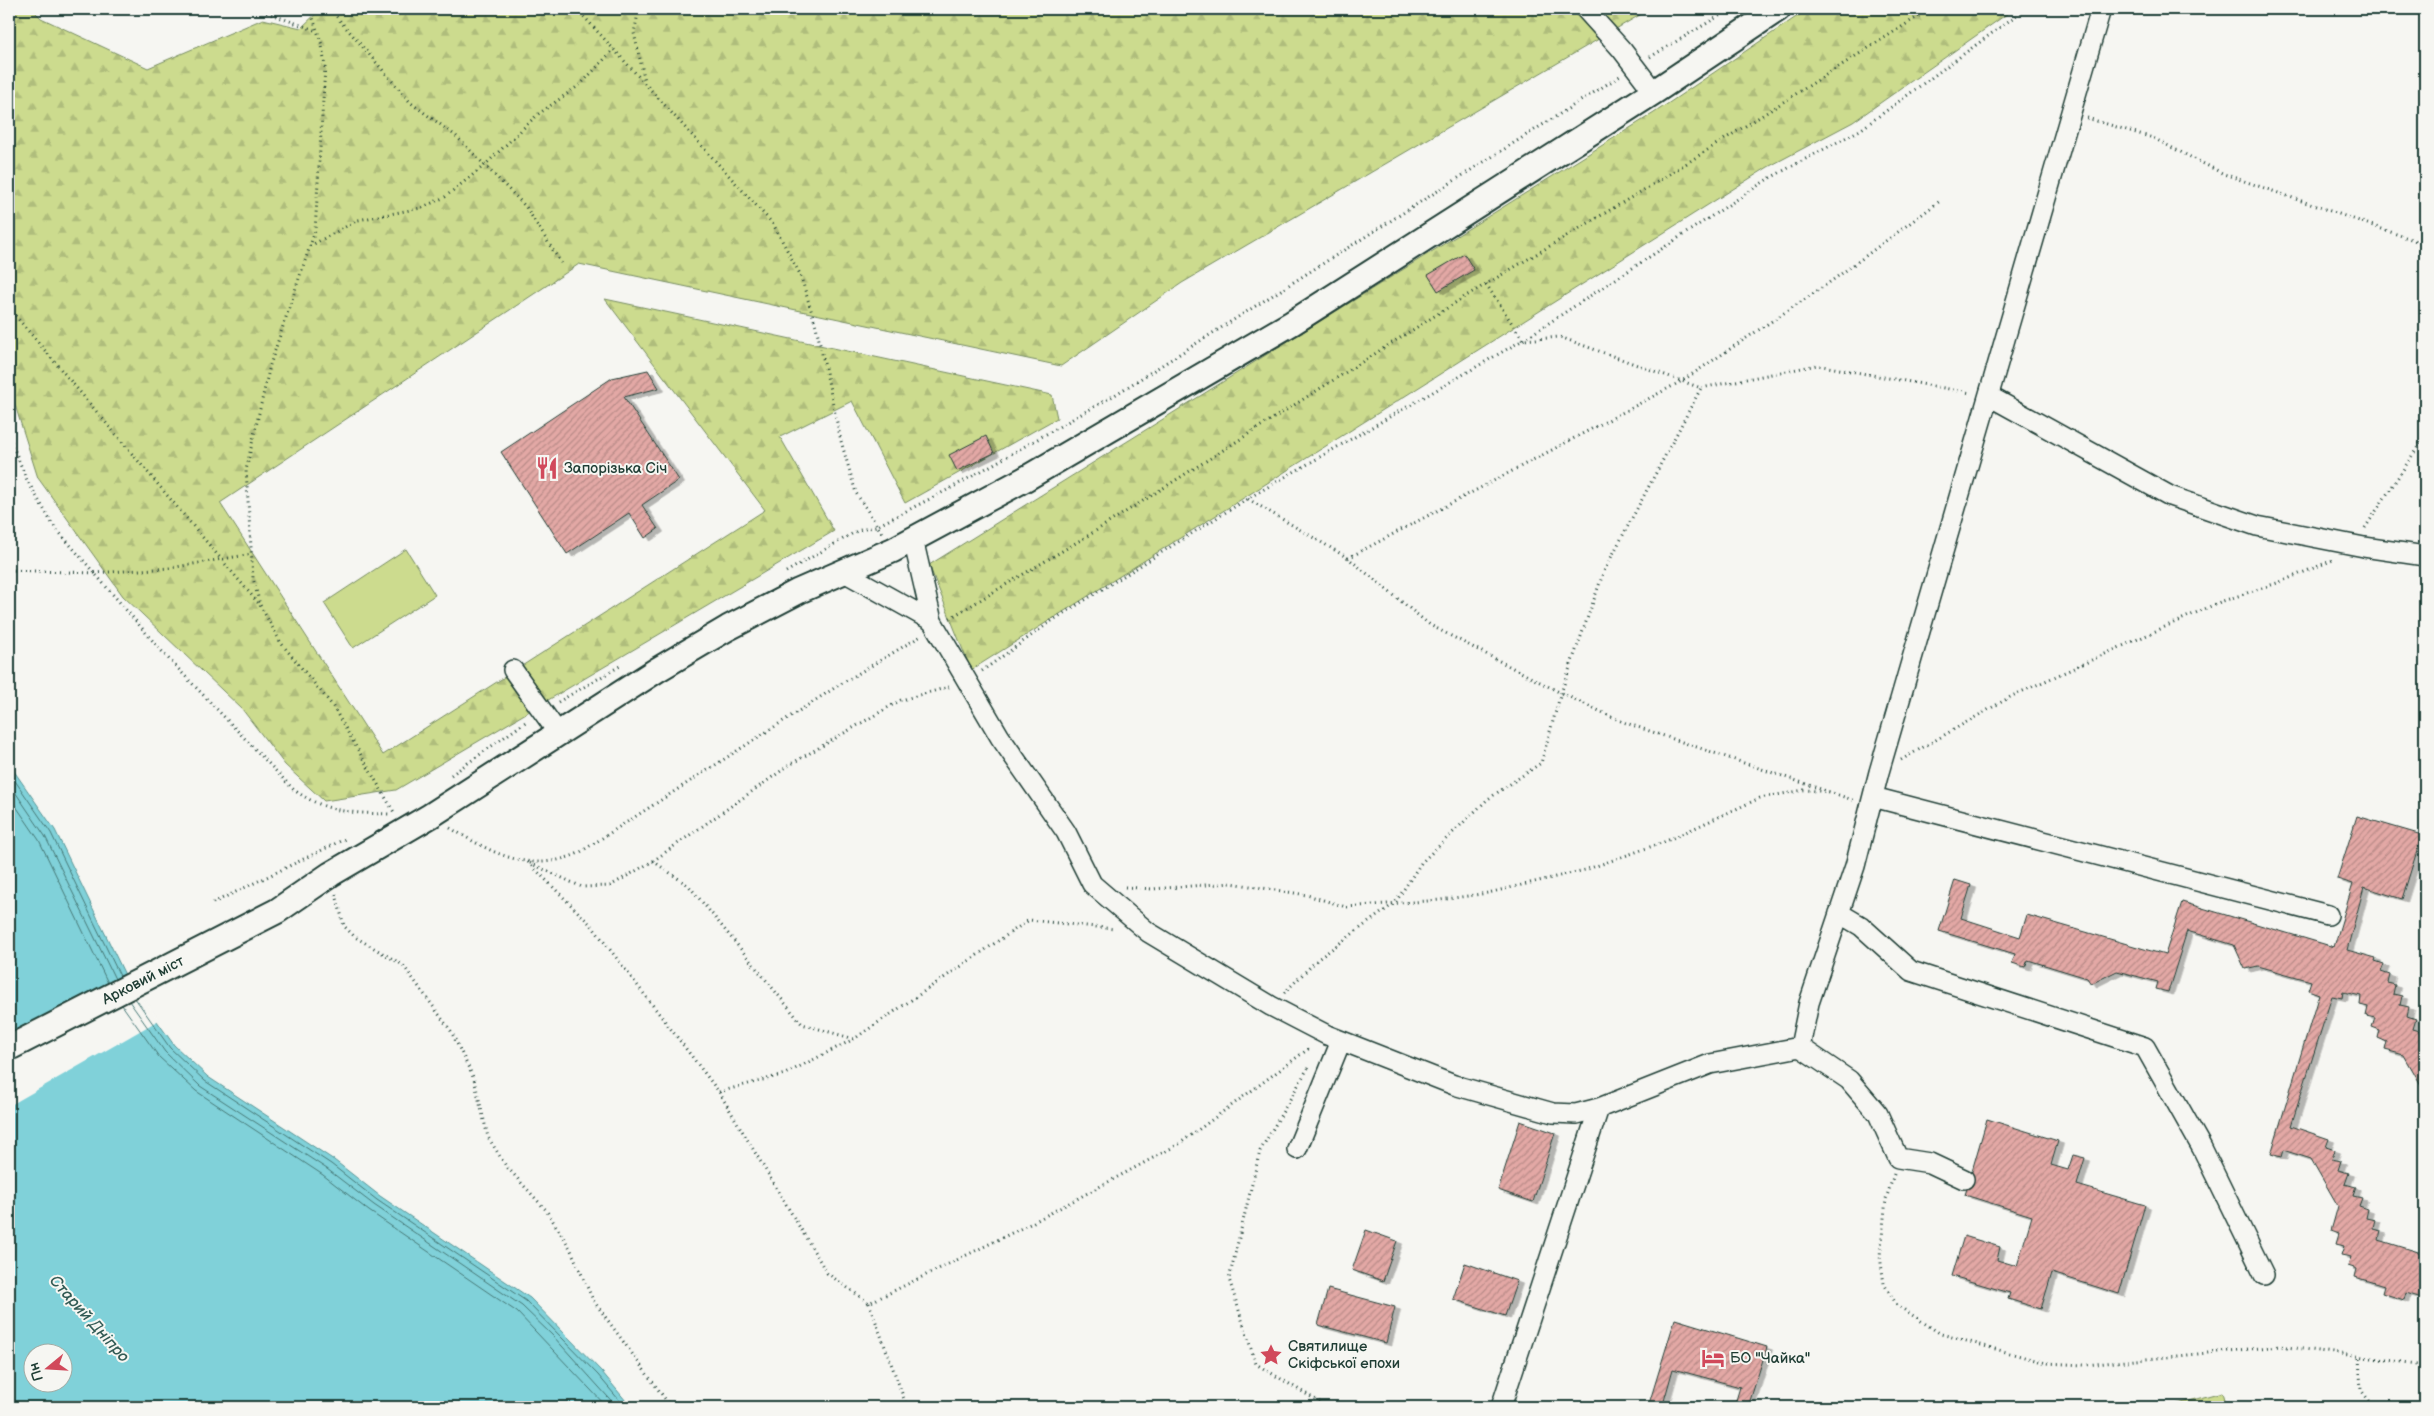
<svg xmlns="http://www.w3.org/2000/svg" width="2434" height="1416" viewBox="0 0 2434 1416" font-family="'Balsamiq Sans',sans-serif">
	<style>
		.forest { fill: url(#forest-firs); stroke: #768c61 }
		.garden { fill: #ccdb8e; stroke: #768c61 }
		.water { fill: #80d1d9; stroke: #599697; fill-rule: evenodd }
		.pier { fill: #f6f6f2 }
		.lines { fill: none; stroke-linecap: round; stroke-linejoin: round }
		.shore { stroke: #467876; stroke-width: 1 }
		.building { fill: url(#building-hatch); stroke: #1f3d34; filter: url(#shadow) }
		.minor-casing { stroke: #1f3d34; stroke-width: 22 }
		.major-casing { stroke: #1f3d34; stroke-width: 28 }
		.path { stroke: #1f3d34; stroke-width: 3; stroke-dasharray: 1 4; stroke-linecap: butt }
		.minor { stroke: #f6f6f2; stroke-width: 19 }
		.major { stroke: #f6f6f2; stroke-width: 24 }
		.labels { text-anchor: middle; stroke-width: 4; stroke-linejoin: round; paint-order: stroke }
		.poi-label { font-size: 15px; fill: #1f3d34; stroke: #f6f6f2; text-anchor: start }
		.street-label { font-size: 15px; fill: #1f3d34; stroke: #f6f6f2 }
		.water-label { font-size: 16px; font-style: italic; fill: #325b55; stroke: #f6f6f2 }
	</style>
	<defs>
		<pattern id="forest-firs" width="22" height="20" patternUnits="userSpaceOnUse" patternTransform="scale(1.25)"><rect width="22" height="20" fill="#ccdb8e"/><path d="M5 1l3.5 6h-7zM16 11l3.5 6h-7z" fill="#afbd7b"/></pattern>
		<pattern id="building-hatch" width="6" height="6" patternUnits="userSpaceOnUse" patternTransform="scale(1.25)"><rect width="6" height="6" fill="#e3a8a5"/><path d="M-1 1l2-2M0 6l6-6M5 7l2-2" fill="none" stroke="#b78a87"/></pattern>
		<filter id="shadow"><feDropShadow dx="5.5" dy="3" stdDeviation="0" flood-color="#0004"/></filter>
	</defs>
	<rect width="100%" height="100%" fill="#f6f6f2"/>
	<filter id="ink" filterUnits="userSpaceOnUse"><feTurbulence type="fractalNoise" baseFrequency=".02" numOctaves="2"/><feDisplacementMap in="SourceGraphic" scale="10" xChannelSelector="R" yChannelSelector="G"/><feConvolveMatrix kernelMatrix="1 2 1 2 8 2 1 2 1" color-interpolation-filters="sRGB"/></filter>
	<g filter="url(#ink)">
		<path class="forest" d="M9,9H32L41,18L148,68L263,19L301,28L321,9H1650L1182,283L1061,366L579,264L220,503L383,755L765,510L605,299L1052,395L1057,418L905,503L852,401L780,437L834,531L396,790L324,801L285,765L242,709L123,596L38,478L9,386Z
			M1808,9H2014L1853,122L1768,167L971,670L929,565L1654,113Z"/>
		<path class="garden" d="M406,549L435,595L353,648L324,603Z
			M2222,1392L2226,1407H2167Z"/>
		<path class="water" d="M9,764L55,830L127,979L174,1045L208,1077L334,1160L380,1196L530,1298L602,1372L631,1407H9ZM32,1354H62V1384H32Z"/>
		<path class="pier" d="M129,977L159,1020L9,1106V1046Z"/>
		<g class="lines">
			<path class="shore" d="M9,772L51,833L120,976
				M9,783L45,836L115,979
				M9,796L39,840L108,983
				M135,998L170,1048L205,1081L331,1164L377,1200L526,1301L598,1375L625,1407
				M129,1001L165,1052L200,1086L327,1169L374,1205L522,1306L553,1336L617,1407
				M122,1005L159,1057L196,1091L323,1175L369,1211L517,1312L607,1407"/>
		</g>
		<path class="building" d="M1464,254L1474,270L1438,291L1428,275Z
			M648,370L659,388L624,397L679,480L642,505L658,529L645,538L629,513L567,554L501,452L612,378Z
			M986,436L994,453L957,471L949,455Z
			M2357,816L2422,835L2402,899L2364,887L2347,950L2376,958L2375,961L2384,964L2381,972L2390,975L2388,983L2395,985L2393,994L2402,996L2400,1005L2409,1007L2407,1016L2416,1019L2413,1029L2423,1032L2420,1042L2425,1043V1092L2404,1055L2385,1050L2387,1042L2378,1038L2380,1030L2372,1027L2375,1018L2366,1016L2368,1007L2360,1005L2361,996L2343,992L2342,998L2332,996L2291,1126L2329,1139L2326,1147L2335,1150L2332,1159L2341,1161L2338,1170L2349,1173L2345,1184L2356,1187L2353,1196L2362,1198L2359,1206L2368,1209L2366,1218L2375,1220L2373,1229L2381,1231L2379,1240L2425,1254V1299L2406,1293L2404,1300L2382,1293L2384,1286L2355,1277L2357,1269L2348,1266L2351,1257L2341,1255L2344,1246L2336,1244L2339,1234L2331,1231L2338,1206L2311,1159L2283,1150L2281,1157L2271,1154L2319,994L2308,990L2311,981L2258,966L2245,969L2234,945L2187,931L2168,992L2156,989L2158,982L2117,971L2091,984L2087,978L2028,960L2025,967L2012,963L2015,954L1939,931L1955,880L1971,885L1961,918L2020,937L2027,915L2165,955L2182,902L2334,947L2353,884L2337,879Z
			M1987,1119L2058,1141L2051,1165L2068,1170L2073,1155L2085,1158L2077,1185L2145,1205L2119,1294L2052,1273L2041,1309L2008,1299L2010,1293L1952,1276L1964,1236L2000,1247L1997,1260L2017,1266L2032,1216L1965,1195Z
			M1520,1121L1555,1133L1533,1202L1498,1190Z
			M1366,1230L1397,1241L1383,1281L1352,1270Z
			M1465,1263L1517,1281L1505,1316L1453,1299Z
			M1328,1289L1395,1307L1386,1343L1318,1325Z
			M1675,1319L1767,1347L1748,1407H1734L1740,1387L1673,1369L1664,1401L1685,1407H1648Z"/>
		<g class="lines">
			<defs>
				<path id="minor" d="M1585,9L1622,50L1654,92
					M1989,396L2170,496L2257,526L2364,547L2425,556
					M913,539L932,621L1000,737L1066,832L1092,884L1148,932L1271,1006L1327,1035L1454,1085L1553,1113L1576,1114L1599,1108L1710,1064L1800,1047L1849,1080L1878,1114L1898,1158L1930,1163L1964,1179
					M844,572L932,621
					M513,670L558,733
					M1873,797L2328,915
					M1839,913L1861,926L1911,971L2145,1047L2202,1148L2264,1275
					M1800,1047L1809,1003L1855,866L1879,772L2101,9
					M1297,1149L1341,1041
					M1501,1407L1599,1108"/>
				<path id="major" d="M9,1048L277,911L331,874L430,816L657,670L728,628L799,591L893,550L1025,479L1292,323L1654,92L1778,9"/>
			</defs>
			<use href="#minor" class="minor-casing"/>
			<use href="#major" class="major-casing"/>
			<path class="path" d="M257,9L317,31
				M310,9L322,45L325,67L315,231L270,365L246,470L253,578L260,605L281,643L332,705L395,814
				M330,9L411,103L456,136L526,207L561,263
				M577,9L773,224L800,274L816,326L841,441L856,493L882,533
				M639,9L634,33L645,81
				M1650,57L1731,9
				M2087,118L2153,138L2224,174L2425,244
				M310,246L358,220L421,208L445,197L485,165L537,115L581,84L614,49
				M1486,284L1523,340L1560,337L1701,388L1817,365L1971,393
				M9,308L259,604
				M9,437L27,480L53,525L165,655L294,790C327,813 351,813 390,814
				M1248,499L1348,558L1430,625L1561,693L1623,722L1853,800
				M2365,528L2425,436
				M1348,558L1682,381L1826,285L1940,201
				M9,570L94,573L170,568L252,554
				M786,572L857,531L877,526L955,486L1113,396L1620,76
				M950,618L1094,532L1466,296L1657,182L1930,9
				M982,671L1053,620L1247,499L1523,340L1768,179L1860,130L2025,9
				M558,702L620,666
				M1901,760L2012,696L2220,602L2280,582L2333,560
				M451,775L527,721
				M450,828C493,853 529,875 579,853L839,685L921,636
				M653,861L791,764L901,700L949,687
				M528,862L592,926L719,1092L827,1273L869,1303L1030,1224L1179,1144L1311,1047
				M530,863L582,887L610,886L653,861L689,886L802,1024L854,1039L1029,920L1115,929
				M1125,887L1152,889L1231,883L1307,895L1346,907L1440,900L1488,893L1585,870L1664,842L1760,798L1804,790L1833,792
				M336,894L344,926L355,937L403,965L451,1031L474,1079L488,1137L506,1166L546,1210L570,1248L593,1300L671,1407
				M213,903L347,838
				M1284,993L1318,959L1395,903L1421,863L1488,799L1541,763L1561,693L1604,571L1701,388
				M1308,1068L1260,1151L1229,1279L1256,1364L1328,1407
				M719,1092L785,1074L854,1039
				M1894,1174L1886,1199L1880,1256L1884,1284L1897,1305L1941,1334L2046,1363L2085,1365L2280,1346L2425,1365
				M869,1303L907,1407
				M2359,1358L2361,1390L2374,1407"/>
			<use href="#minor" class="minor"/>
			<use href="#major" class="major"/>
		</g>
	</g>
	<defs>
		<symbol id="restaurant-bare" viewBox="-9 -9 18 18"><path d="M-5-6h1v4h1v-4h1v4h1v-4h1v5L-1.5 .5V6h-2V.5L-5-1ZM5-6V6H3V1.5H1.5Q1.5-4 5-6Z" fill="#d1495b" stroke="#f6f6f2" stroke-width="2.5" paint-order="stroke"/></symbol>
		<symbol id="sight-bare" viewBox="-9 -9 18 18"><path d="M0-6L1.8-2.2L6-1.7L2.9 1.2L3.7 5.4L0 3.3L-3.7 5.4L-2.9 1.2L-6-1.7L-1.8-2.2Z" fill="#d1495b" stroke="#f6f6f2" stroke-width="2.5" paint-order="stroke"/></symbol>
		<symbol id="hotel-bare" viewBox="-9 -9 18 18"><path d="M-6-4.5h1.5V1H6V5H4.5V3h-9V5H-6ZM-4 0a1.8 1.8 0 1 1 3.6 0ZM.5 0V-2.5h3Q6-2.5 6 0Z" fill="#d1495b" stroke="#f6f6f2" stroke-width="2.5" paint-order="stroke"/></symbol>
	</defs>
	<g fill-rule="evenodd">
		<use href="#restaurant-bare" x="531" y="452" width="32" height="32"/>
		<use href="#sight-bare" x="1255" y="1339" width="32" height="32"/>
		<use href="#hotel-bare" x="1697" y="1342" width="32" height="32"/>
	</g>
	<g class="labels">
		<g class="poi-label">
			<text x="564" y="473">Запорізька Січ</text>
			<text x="1288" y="1351">Святилище<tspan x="1288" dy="17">Скіфської епохи</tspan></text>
			<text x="1730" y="1363">БО "Чайка"</text>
		</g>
		<g class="street-label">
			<text transform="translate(143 980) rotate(-27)" y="5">Арковий міст</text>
		</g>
		<g class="water-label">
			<text transform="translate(90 1318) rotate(48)" y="6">Старий Дніпро</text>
		</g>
	</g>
	<rect width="2434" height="1416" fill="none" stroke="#f6f6f2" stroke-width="30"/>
	<rect x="15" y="15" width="2404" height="1386" fill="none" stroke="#1f3d34" stroke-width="2" filter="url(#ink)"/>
	<g transform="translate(48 1368) rotate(252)"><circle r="24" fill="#f6f6f2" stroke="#a0aca6"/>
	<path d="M0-4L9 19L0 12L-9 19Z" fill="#d1495b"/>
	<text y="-8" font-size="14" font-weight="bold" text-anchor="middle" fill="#1f3d34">Пн</text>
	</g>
</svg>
